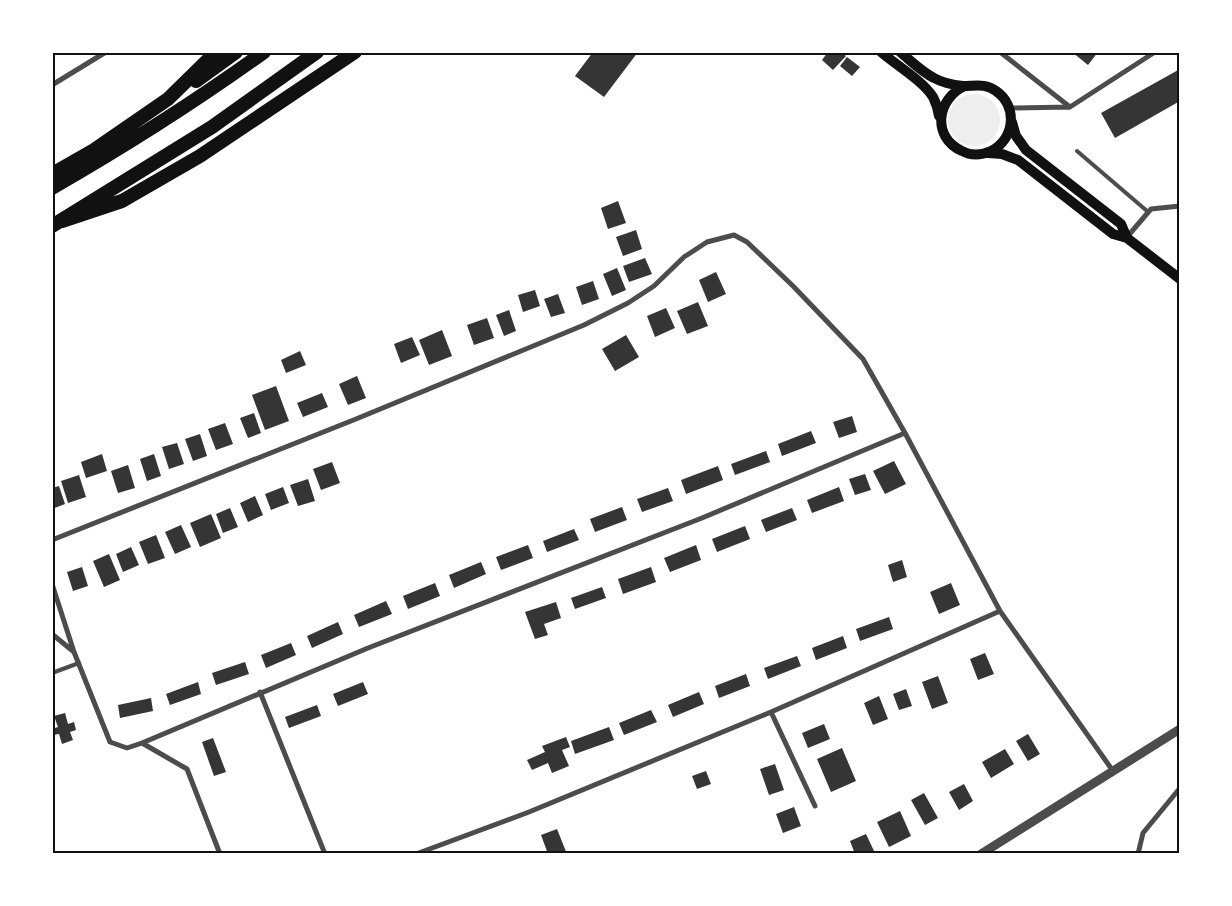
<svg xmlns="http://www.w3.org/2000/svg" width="1232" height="906" viewBox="0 0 1232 906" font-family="Montserrat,sans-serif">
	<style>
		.green { fill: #eee }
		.building { fill: #353535 }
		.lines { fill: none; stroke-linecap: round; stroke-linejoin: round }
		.service { stroke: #4c4c4c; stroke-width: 4 }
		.minor { stroke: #4c4c4c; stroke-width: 5 }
		.tertiary { stroke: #4c4c4c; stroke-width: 9 }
		.secondary { stroke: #111; stroke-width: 10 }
		.motorway { stroke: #111; stroke-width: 14 }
		.neatline { fill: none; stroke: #111; stroke-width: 2 }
	</style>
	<rect width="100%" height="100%" fill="#fff"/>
	<path class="green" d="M948 120a26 26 0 1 1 52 0a26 26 0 1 1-52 0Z"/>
	<path class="building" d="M593,52H638L604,97L575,76Z
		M828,52H842L846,56L833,70L822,60Z
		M1072,52H1098L1088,65Z
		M847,57L860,67L852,76L840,66Z
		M1180,69V101L1115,138L1101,113Z
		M618,201L626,223L608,229L601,208Z
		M636,230L642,249L623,256L616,237Z
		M645,258L652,274L629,282L623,266Z
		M617,268L626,290L612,296L603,274Z
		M716,272L726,294L708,302L699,280Z
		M593,281L599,299L582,305L576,287Z
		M535,290L540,306L523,312L518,295Z
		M558,294L565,313L551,317L544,299Z
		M698,302L708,326L687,334L677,311Z
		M666,308L675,328L655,337L647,316Z
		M509,310L516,331L504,336L496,315Z
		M487,318L494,338L474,345L467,325Z
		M442,330L452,356L429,365L419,340Z
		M626,335L639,357L615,371L602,349Z
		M412,337L420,355L401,363L394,344Z
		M300,351L306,365L286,373L281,360Z
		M357,376L366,398L348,405L339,384Z
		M276,386L289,421L265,430L252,395Z
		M322,393L328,407L303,417L297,403Z
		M254,413L261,433L248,438L240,418Z
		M852,416L857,432L839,438L833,422Z
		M225,423L233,444L216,450L208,429Z
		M811,431L816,443L782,456L778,444Z
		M200,434L207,456L193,461L185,439Z
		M177,443L184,464L169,469L162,447Z
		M766,451L770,462L735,475L731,464Z
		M102,454L107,471L86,478L81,462Z
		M154,454L161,476L147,481L140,459Z
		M894,461L906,484L885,494L873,471Z
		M332,462L340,483L321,490L313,469Z
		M128,465L135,488L118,493L111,471Z
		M718,466L723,480L686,494L681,480Z
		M865,474L871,490L855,495L849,479Z
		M79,475L86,497L68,503L61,481Z
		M308,479L315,501L298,506L290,485Z
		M59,486L65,504L52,509V488Z
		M283,487L289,503L271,510L265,494Z
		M839,487L844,501L812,513L807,500Z
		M668,488L673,501L642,512L637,499Z
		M255,496L263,515L248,522L240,503Z
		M622,507L627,520L595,532L590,519Z
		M230,508L238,527L223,533L216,514Z
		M792,508L797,520L766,532L761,520Z
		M211,514L221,538L200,547L190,523Z
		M181,525L191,547L175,554L165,532Z
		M745,526L750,539L717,552L712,539Z
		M574,529L579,540L547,552L543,541Z
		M156,535L165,558L148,564L139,542Z
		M528,545L533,558L501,570L496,557Z
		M696,545L701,560L670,572L664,558Z
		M131,547L139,565L123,572L116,554Z
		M109,554L120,580L104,587L93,561Z
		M902,560L907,577L893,582L888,565Z
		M481,562L486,574L454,588L449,575Z
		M82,567L88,586L73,591L67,572Z
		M651,567L656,582L623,594L618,579Z
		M435,583L440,596L408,609L403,596Z
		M951,583L960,605L939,614L930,592Z
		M602,587L606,598L575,609L571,598Z
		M386,601L392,614L359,627L354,615Z
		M556,602L561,618L544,624L548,635L535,639L525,612Z
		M889,617L893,629L860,641L856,629Z
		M338,622L343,634L312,648L307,636Z
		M843,636L847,648L816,660L812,648Z
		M291,643L296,655L266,668L261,655Z
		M985,653L994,674L978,680L970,659Z
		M797,656L801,666L768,679L764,668Z
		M245,662L249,674L216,685L212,673Z
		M746,674L750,686L719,698L715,686Z
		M938,676L948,703L932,709L922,682Z
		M198,682L201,694L170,705L166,694Z
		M363,682L368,694L338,706L333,694Z
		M906,689L912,706L899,710L893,694Z
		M699,692L704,704L673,717L668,705Z
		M879,696L888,719L873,725L864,703Z
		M151,698L153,711L120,718L118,705Z
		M317,705L321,716L289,728L285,717Z
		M651,710L657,722L624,735L619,723Z
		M65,713L68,724L74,722L76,730L70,732L73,740L62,744L59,734L53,735L52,729L58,727L54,716Z
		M824,724L830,739L808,748L802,733Z
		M609,727L614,740L575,754L571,741Z
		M1028,734L1040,754L1028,761L1016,741Z
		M566,737L570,747L562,750L569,766L552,773L548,763L532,770L527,760L545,752L542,746Z
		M213,738L226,772L214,776L202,742Z
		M842,748L856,781L831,792L817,759Z
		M1005,749L1014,764L991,778L982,762Z
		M775,764L784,790L769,795L760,769Z
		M706,771L711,784L697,789L692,776Z
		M964,784L973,801L959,810L949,792Z
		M924,793L938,818L925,825L911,800Z
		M794,807L801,826L783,833L776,814Z
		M900,811L911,836L889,847L877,822Z
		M557,829L567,854H548L541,835Z
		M866,834L874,851L870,854H855L850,841Z"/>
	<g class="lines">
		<path class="service" d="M1077,151L1147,211
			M52,673L79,663"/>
		<path class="minor" d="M1000,52L1070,107
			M52,85L106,52
			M1010,108L1070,107L1155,52
			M1127,237L1151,209L1180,206
			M52,540L356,419L584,325L628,303L654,286L684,257L707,242L734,235L747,242L793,286L863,359L905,433L1000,611L1113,771
			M52,584L74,652L110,742L127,748L142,743L187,769L220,854
			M52,634L74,652
			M260,692L325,854
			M771,712L815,806
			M142,743L368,648L702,518L905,433
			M416,854L529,812L771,712L1000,611
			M1138,854L1143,833L1180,788"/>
		<path class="tertiary" d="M981,854L1180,729"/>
		<path class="secondary" d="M881,52C896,65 923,81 933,97C936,103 938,109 939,116
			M900,52C911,61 922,72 934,78C943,83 953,85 963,86C976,86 985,83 996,91C1018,106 1015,139 991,151C982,155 971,156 962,151C931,137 937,98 965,86
			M1012,122L1016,136L1026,150L1121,224L1127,238
			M988,153L1002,154L1018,160L1113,234L1127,238L1180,279"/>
		<path class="motorway" d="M196,81L236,52
			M52,174L94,150L168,99L216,52
			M52,188C125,146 196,101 264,52
			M62,221L122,201L200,156L355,52
			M52,226L212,127L317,52"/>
	</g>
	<rect width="1232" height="906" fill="none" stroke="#ffffff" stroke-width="108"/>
	<rect x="54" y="54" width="1124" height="798" class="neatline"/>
</svg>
